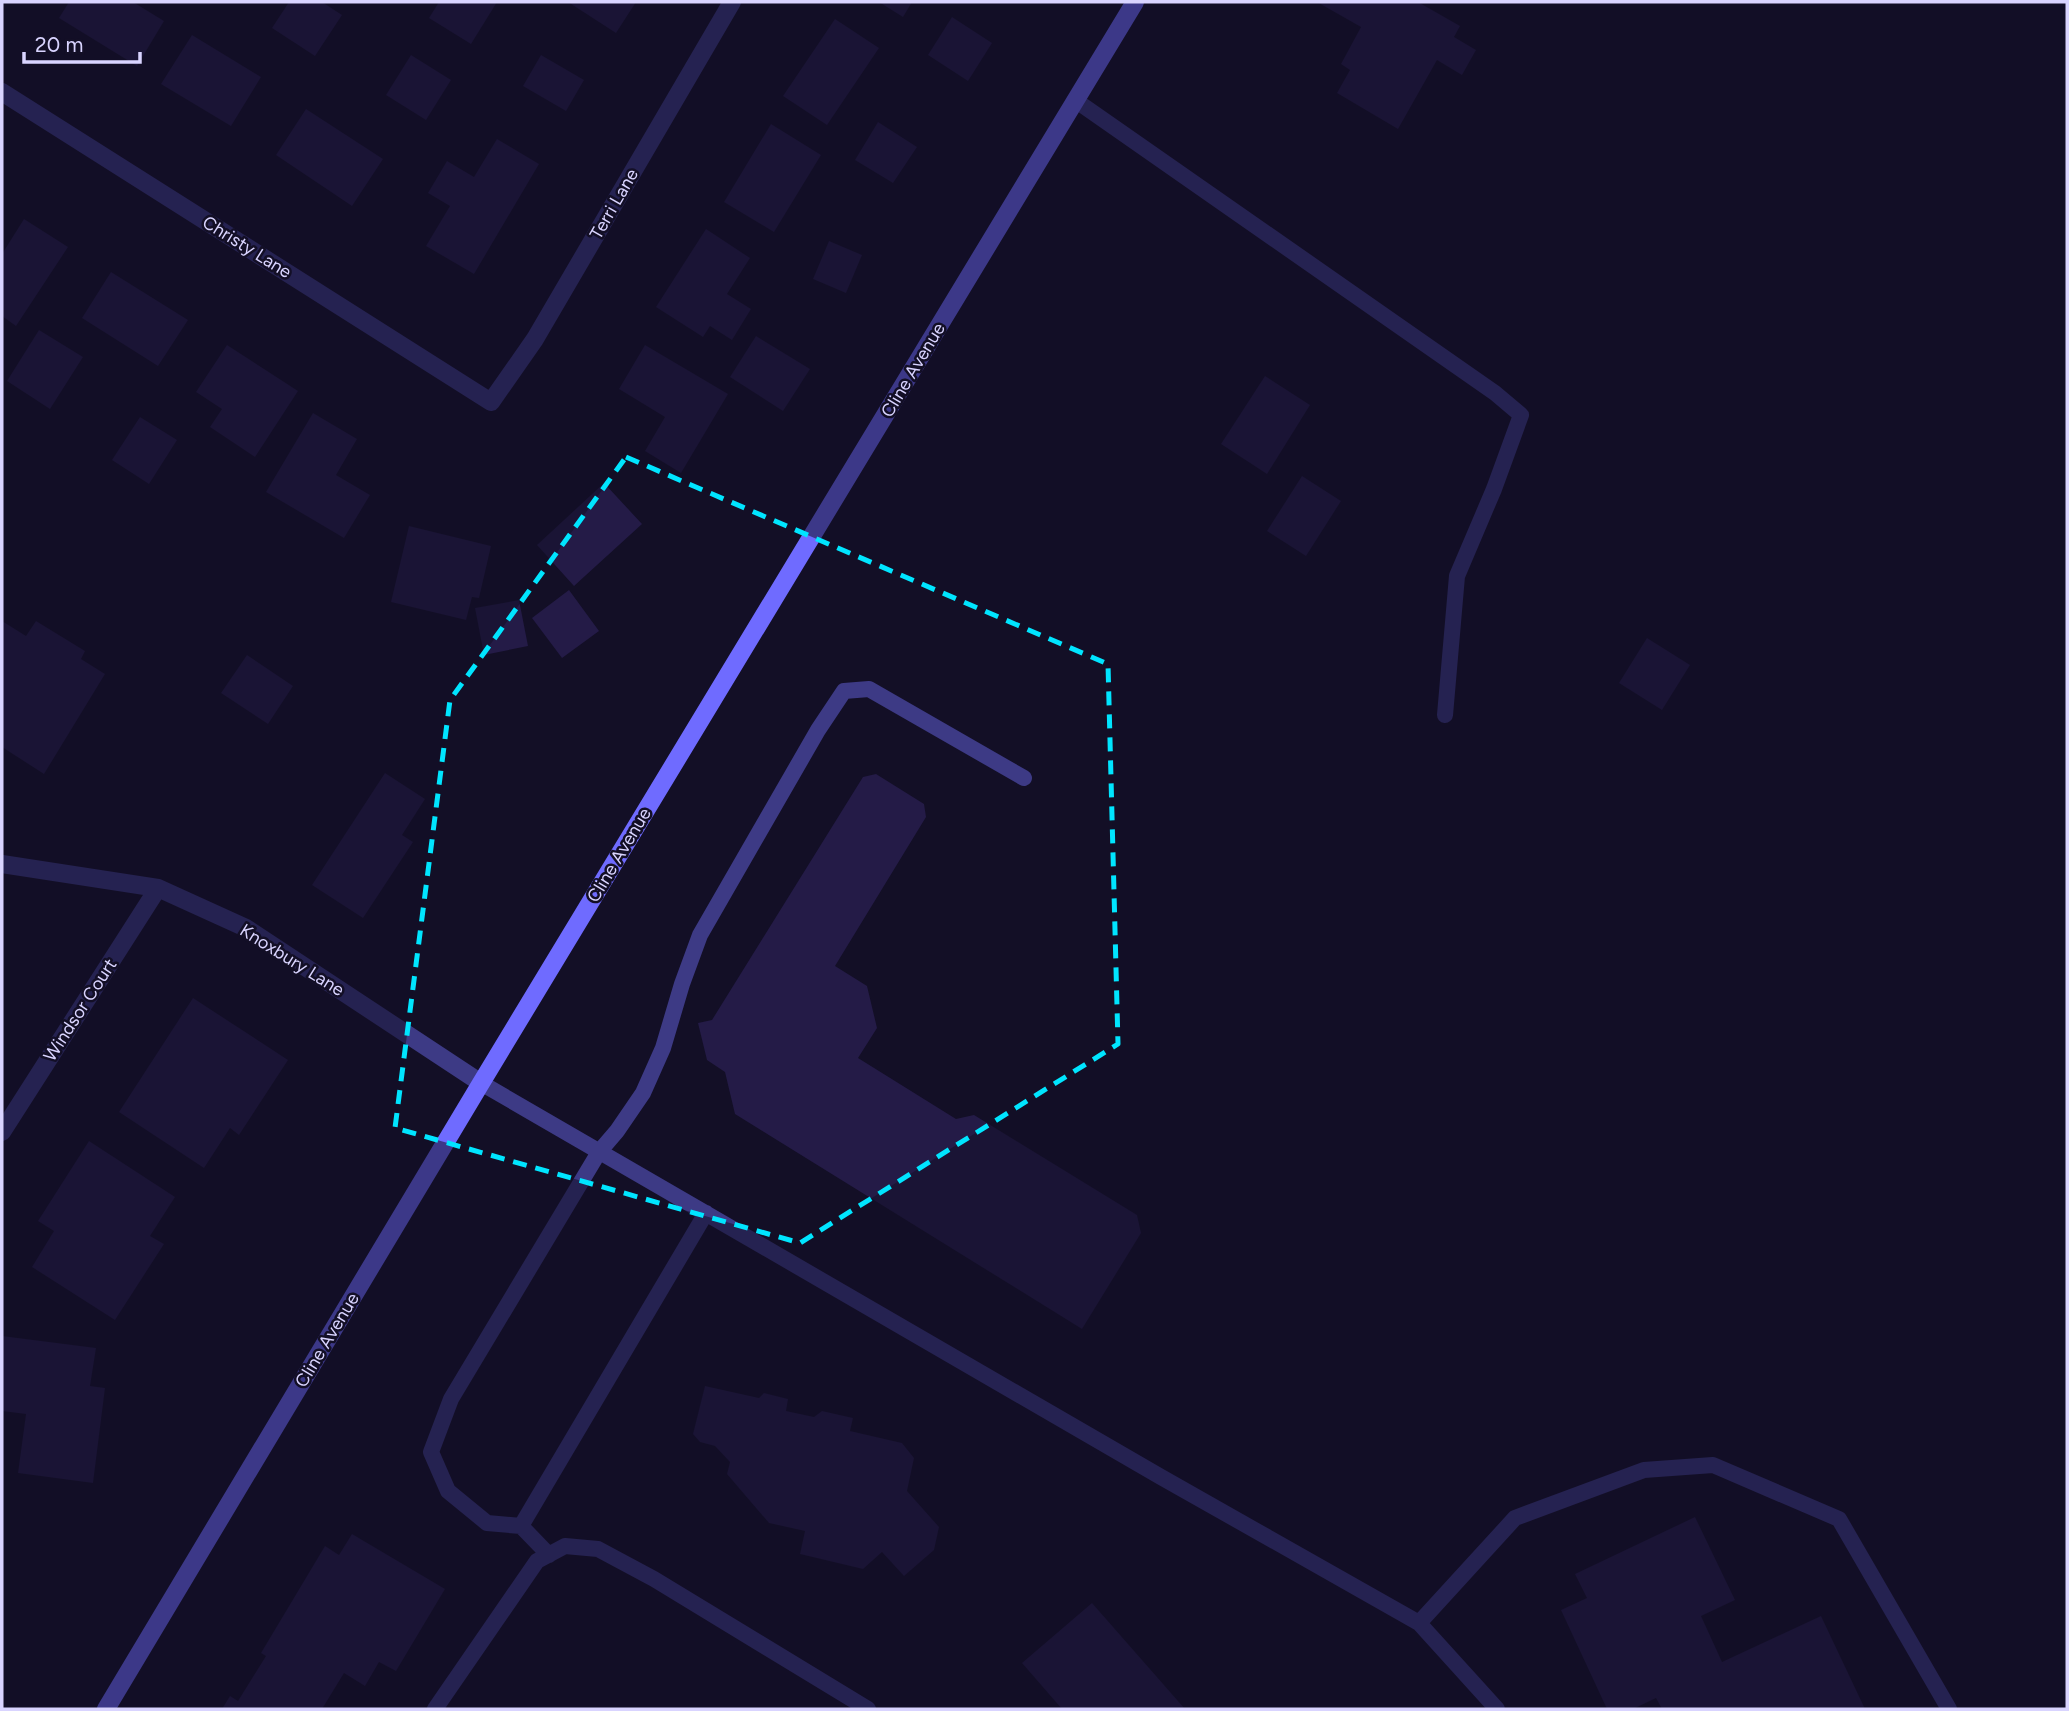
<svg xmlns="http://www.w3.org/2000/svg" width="2069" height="1711" viewBox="0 0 2069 1711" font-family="Figtree,sans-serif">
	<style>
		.building { fill: #241b47 }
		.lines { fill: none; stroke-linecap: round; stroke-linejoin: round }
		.lane { stroke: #3d3a85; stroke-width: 16 }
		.street { stroke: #3d3a85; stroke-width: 18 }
		.secondary { stroke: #6f6bff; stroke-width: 18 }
		.marked { fill: none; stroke: #00e5ff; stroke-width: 5; stroke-dasharray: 14 9; stroke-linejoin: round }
		.labels { text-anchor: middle; stroke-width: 5; stroke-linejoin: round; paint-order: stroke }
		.street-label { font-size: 18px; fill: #d9d4ff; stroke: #130f26 }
	</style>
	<rect width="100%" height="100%" fill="#130f26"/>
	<path class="building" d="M69,2H133L164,21L137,66L59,18Z
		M289,2H322L342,15L315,56L272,28Z
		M439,2H497L471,44L429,18Z
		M568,2H636L616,33Z
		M879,2H912L903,17Z
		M1317,2H1418L1460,26L1454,37L1476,50L1462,75L1437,60L1398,129L1337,93L1350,70L1341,64L1361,27Z
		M952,17L992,43L968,81L928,55Z
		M835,19L879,48L827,125L783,96Z
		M192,35L261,77L231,126L161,84Z
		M411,55L451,80L426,120L386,95Z
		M541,55L584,80L566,111L523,86Z
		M306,109L383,159L352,206L276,155Z
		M878,122L917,147L893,183L855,160Z
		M771,124L821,155L774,232L724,202Z
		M497,139L539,164L474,274L426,246L450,206L428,193L447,161L474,177Z
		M24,219L68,247L16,326L2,316V254Z
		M706,229L750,258L727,294L751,309L732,340L710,326L703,337L656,307Z
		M829,241L862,255L846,293L813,279Z
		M111,272L188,320L158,366L82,318Z
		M39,330L83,357L50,409L7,381Z
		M756,336L810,369L783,411L730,377Z
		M227,345L298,391L255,457L210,427L222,409L196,392Z
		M645,345L728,394L681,473L645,451L665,417L619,389Z
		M1265,376L1310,405L1267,474L1221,444Z
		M313,413L357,439L336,475L370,495L344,538L266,492Z
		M140,417L177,440L149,484L112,460Z
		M1302,476L1341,501L1306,556L1267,531Z
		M604,483L642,524L574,586L537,545Z
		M409,526L491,546L479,598L472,597L466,620L391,602Z
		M569,590L599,631L562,658L532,618Z
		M519,600L528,646L484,655L475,608Z
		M2,621L26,636L36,621L85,651L81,659L105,674L44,774L2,747Z
		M1647,638L1690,665L1662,710L1619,683Z
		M247,655L293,686L268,724L221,693Z
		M385,773L425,799L402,835L413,842L363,918L312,885Z
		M876,774L924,804L926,817L835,966L867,986L877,1028L858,1058L956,1119L974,1115L1137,1215L1141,1233L1082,1329L735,1114L725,1072L707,1060L698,1023L712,1020L863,777Z
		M193,998L288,1060L239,1135L230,1128L204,1168L119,1112Z
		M89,1141L175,1197L150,1236L164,1244L115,1320L32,1267L54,1231L38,1221Z
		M2,1336L96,1348L90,1386L105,1388L93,1483L18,1473L26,1414L2,1411Z
		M705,1386L759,1398L764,1393L788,1399L786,1411L814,1417L822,1411L853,1418L850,1431L902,1443L914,1458L907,1491L939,1527L934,1550L904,1576L882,1552L863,1569L800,1554L805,1531L769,1523L727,1474L730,1462L715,1446L700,1442L693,1434Z
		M1695,1517L1735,1600L1701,1616L1722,1662L1821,1616L1865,1709H1662L1656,1698L1633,1709H1607L1561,1610L1587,1598L1575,1574Z
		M352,1534L445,1589L396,1671L379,1662L365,1686L344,1673L322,1709H222L230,1696L238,1701L266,1656L261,1653L325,1546L339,1555Z
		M1092,1603L1185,1709H1062L1022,1663Z"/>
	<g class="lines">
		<path class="lane" d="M1075,100L1495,393L1521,415L1494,489L1457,576L1445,715
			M481,1083L1161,1477L1419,1623L1497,1709
			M706,1213L521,1526L487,1523L448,1491L431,1452L451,1399L599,1152L617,1131L643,1093L663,1048L682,984L700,935L818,730L844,691L869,689L1024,778
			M521,1526L549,1555
			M1419,1623L1515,1518L1644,1470L1713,1465L1839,1519L1949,1709
			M435,1709L537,1561L565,1546L598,1549L654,1579L868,1709"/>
		<path class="street" d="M2,92L491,402L535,339L732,2
			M2,864L158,888L246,928L481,1083
			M2,1132L158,888"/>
		<path class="secondary" d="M106,1709L481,1083L1135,2"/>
	</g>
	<path d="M0 0H2069V1711H0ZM626,457L1108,664L1118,1044L800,1243L395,1128L450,700Z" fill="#130f26" fill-opacity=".55" fill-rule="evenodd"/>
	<path class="marked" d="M626,457L1108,664L1118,1044L800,1243L395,1128L450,700Z"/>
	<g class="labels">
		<g class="street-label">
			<text transform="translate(614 204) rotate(-60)" y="6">Terri Lane</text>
			<text transform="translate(247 247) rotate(32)" y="6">Christy Lane</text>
			<text transform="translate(913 370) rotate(-59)" y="6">Cline Avenue</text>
			<text transform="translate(619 855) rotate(-59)" y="6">Cline Avenue</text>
			<text transform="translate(292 960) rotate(32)" y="6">Knoxbury Lane</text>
			<text transform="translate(80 1010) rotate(-57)" y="6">Windsor Court</text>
			<text transform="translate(327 1340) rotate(-59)" y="6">Cline Avenue</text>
		</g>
	</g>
	<rect width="2069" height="1711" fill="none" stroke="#d9d4ff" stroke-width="7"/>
	<path d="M24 52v10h116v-10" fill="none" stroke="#d9d4ff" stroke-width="3.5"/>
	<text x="35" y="52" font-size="21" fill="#d9d4ff" stroke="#130f26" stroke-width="5" paint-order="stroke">20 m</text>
</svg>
